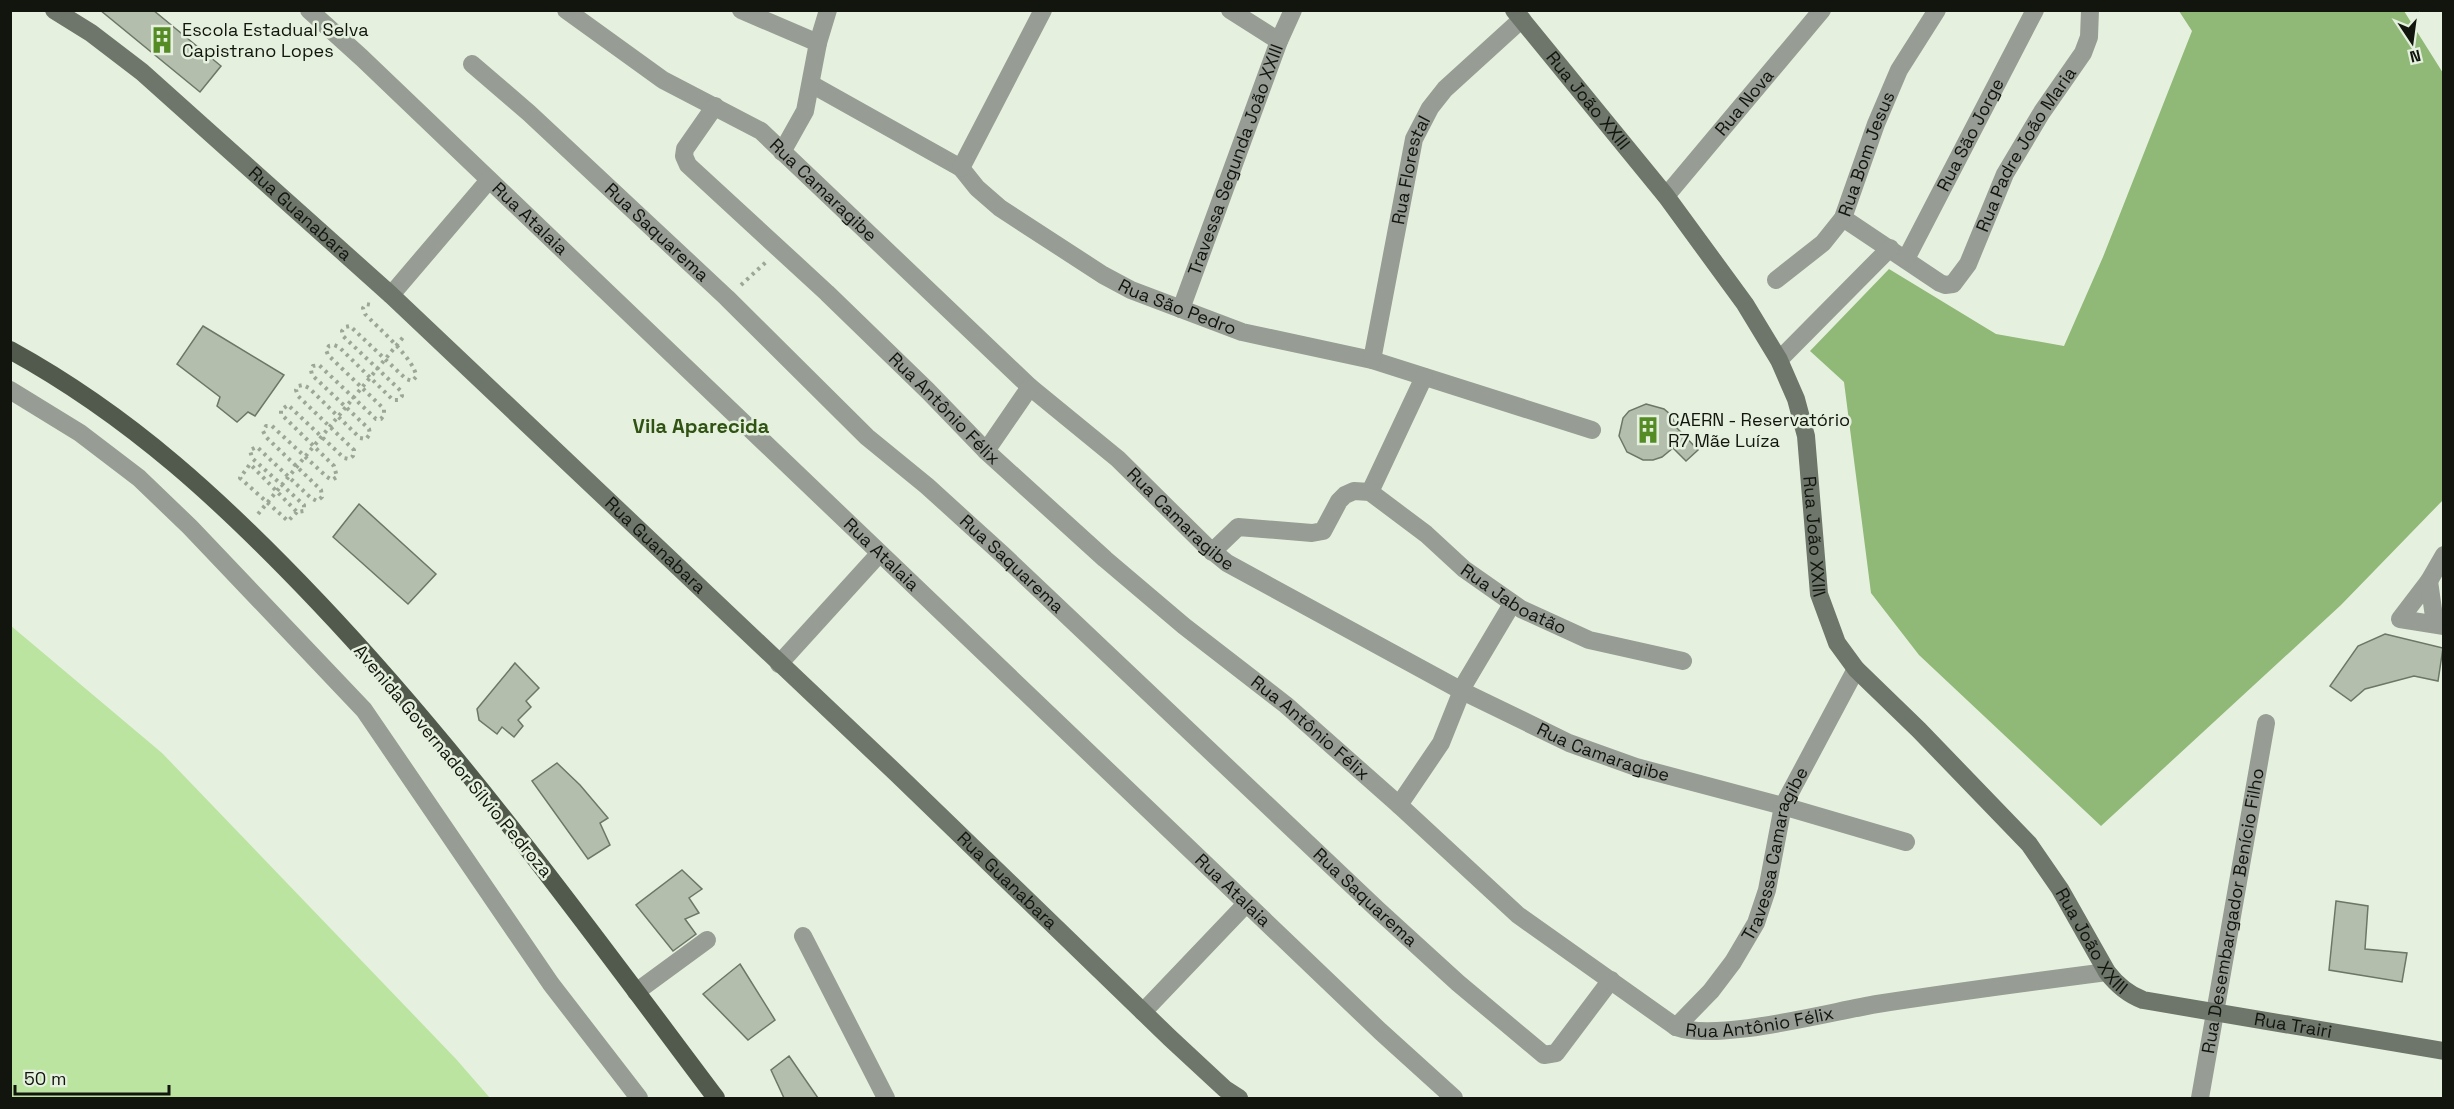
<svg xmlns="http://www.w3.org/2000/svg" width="2454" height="1109" viewBox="0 0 2454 1109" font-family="'Space Grotesk',sans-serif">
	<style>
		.forest { fill: #90b877 }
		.water { fill: #bae4a0 }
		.building { fill: #b3beac; stroke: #6d7767; stroke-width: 1.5 }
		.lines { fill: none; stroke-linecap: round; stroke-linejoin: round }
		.path { stroke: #9da798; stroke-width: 4; stroke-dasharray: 3 4.5; stroke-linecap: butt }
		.street { stroke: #979c94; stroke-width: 18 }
		.secondary { stroke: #6e756a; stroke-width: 18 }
		.primary { stroke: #525a4d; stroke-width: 18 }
		.labels { text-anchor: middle; stroke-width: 5; stroke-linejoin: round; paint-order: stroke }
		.poi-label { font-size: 18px; fill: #11150e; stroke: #e5f1de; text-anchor: start }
		.street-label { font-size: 18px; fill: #11150e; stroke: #e5f1de }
		.neighbourhood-label { font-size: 20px; font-weight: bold; fill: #305313; stroke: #e5f1de }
	</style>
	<rect width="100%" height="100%" fill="#e5f1de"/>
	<path class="forest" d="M2179,11H2404L2443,73V500L2341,605L2101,826L1919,655L1871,593L1844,382L1810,351L1889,269L1996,334L2064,346L2103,257L2192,31Z"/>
	<path class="water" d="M10,625L162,753L456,1059L490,1098H11Z"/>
	<path class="building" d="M100,10H153L221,66L200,92Z
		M203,326L284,375L255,416L248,412L237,422L217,406L220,397L177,364Z
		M1646,404L1664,409L1671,415L1677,428L1698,450L1686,461L1673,448L1662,457L1653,460H1643L1627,452L1619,436L1623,418L1629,411Z
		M359,504L436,574L408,604L333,537Z
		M2385,634L2443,648L2438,681L2414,676L2365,689L2351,701L2330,686L2358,646Z
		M515,663L539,688L526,701L531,707L518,720L523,726L514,737L502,727L497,734L479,720L477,709Z
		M557,763L580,785L608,818L600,823L610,845L588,859L532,781Z
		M682,870L702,889L689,898L699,913L685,919L696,934L673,951L636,905Z
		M2336,901L2368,906L2365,949L2407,953L2402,982L2329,970Z
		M740,964L775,1020L748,1040L703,994Z
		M789,1056L818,1098H784L771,1070Z"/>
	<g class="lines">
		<path class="path" d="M741,285L766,262
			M297,512L288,521L240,478L250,464L297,512L304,511V505L252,458L250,450L257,447L311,498L317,501L322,497L321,490L266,437L263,431L266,426H272L327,477L332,480L337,477L334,466L281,414V410L288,405L344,458L349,459L353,456L354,450L298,396L296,390L298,386L303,385L309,388L360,438L366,439L370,434L369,429L312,375L311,370L313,366L319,365L376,419H381L384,415V409L328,355L326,350L329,346L334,345L339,347L393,400H398L402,396L401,391L343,336L342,331L345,327L350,326L406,379L412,381L416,377C416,360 377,327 365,314L363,308L366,304L372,305
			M258,514L405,335"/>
		<g class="street">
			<path id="s1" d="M309,10L362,58L1380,1031L1454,1098"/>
			<path id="s2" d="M566,10L663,80L761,131L1030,387L1118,459L1205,545L1227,563L1462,691L1569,743L1636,767L1783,806L1906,842"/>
			<path d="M741,10L818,43"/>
			<path d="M1230,10L1279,41"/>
			<path id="s3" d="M472,64L529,113L727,298L867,437L927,486L1003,555L1378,910L1458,983L1544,1055L1556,1053L1611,980"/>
			<path id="s4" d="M811,84L961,168L977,188L1000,208L1103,275L1131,290L1242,332L1372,360L1592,430"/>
			<path id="s5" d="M715,106L685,149L684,156L688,165L827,293L928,391L986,451L1105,559L1184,626L1286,705L1399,805L1518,915L1676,1027C1718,1042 1829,1012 1877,1004C1954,992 2030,982 2107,972"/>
			<path d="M782,152L805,111L818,43L828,10"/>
			<path d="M961,168L1043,10"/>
			<path id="s6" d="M1666,196L1822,10"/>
			<path id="s7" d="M1843,218L1940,283L1945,285L1953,284L1968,264L2005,174L2042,112L2083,53L2089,37L2090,10"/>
			<path id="s8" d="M1906,259L2035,10"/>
			<path id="s9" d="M1776,280L1823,243L1843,218L1876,124L1899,70L1937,10"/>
			<path d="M391,295L489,180"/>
			<path id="s10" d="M1181,309L1279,41L1293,10"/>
			<path id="s11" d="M1372,360L1414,139L1430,108L1445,89L1522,19"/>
			<path d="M1779,360L1890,248"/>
			<path d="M10,390L80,433L139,478L190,527L364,710L551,984L639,1098"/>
			<path d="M986,451L1030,387"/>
			<path d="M1370,492L1424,377"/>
			<path id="s12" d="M1212,552L1238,527L1312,533L1323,531L1339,501L1345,495L1354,491L1370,492L1426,534L1464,569L1521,609L1589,640L1683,661"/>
			<path d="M2444,555L2429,581L2400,619L2444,626"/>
			<path d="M2429,581L2435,624"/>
			<path d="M779,664L879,554"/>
			<path d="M1399,805L1441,743L1465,683L1512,604"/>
			<path d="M803,936L886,1098"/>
			<path d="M636,992L707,940"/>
			<path d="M1143,1012L1246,904"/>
			<path id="s13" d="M1676,1027L1711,991L1733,962L1756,923L1767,890L1783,806L1856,669"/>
			<path id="s14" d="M2200,1098L2266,723"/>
		</g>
		<g class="secondary">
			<path id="s15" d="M54,10L91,33L142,72L391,295L896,773L1170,1038L1225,1089L1239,1098"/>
			<path id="s16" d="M1514,10L1666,196L1745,304L1779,360L1796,399L1806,436L1819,594L1837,643L1856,669L1919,730L2029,844L2060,889L2107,972C2117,985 2127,994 2143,1000L2444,1051"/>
		</g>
		<path class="primary" d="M10,350C132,417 224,503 319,603C465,757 589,929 716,1098"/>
	</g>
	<defs>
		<symbol id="building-bare" viewBox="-9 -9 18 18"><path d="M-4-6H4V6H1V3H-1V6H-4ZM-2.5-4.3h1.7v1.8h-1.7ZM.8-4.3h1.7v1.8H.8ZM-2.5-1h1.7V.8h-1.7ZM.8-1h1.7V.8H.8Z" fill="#548b25" stroke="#e5f1de" stroke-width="2.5" paint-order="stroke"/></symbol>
	</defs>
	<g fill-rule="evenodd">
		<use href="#building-bare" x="143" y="21" width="38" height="38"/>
		<use href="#building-bare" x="1629" y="411" width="38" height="38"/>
	</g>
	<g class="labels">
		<g class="poi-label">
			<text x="182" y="36">Escola Estadual Selva<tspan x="182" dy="21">Capistrano Lopes</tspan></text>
			<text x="1668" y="426">CAERN - Reservatório<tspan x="1668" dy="21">R7 Mãe Luíza</tspan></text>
		</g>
		<g class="street-label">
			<text dy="6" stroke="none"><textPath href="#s16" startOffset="117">Rua João XXIII</textPath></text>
			<text dy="6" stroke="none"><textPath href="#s6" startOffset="122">Rua Nova</textPath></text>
			<text dy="6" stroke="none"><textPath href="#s8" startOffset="140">Rua São Jorge</textPath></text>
			<text dy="6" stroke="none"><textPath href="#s7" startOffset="284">Rua Padre João Maria</textPath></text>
			<text dy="6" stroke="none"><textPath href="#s9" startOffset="160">Rua Bom Jesus</textPath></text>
			<text dy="6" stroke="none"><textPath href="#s10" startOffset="159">Travessa Segunda João XXIII</textPath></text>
			<text dy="6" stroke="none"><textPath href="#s11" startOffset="194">Rua Florestal</textPath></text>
			<text dy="6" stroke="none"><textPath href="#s2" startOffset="316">Rua Camaragibe</textPath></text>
			<text dy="6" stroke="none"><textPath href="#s15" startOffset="320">Rua Guanabara</textPath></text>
			<text dy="6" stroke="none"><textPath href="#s1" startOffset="304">Rua Atalaia</textPath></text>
			<text dy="6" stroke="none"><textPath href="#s3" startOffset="250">Rua Saquarema</textPath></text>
			<text dy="6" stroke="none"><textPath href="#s4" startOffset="432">Rua São Pedro</textPath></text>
			<text dy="6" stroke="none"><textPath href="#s5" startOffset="423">Rua Antônio Félix</textPath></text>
			<text dy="6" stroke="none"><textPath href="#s2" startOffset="802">Rua Camaragibe</textPath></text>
			<text dy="6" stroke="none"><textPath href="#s16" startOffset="621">Rua João XXIII</textPath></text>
			<text dy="6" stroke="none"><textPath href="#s15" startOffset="806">Rua Guanabara</textPath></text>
			<text dy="6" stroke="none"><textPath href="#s1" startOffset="790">Rua Atalaia</textPath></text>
			<text dy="6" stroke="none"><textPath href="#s3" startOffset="736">Rua Saquarema</textPath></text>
			<text dy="6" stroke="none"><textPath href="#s12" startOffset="370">Rua Jaboatão</textPath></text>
			<text dy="6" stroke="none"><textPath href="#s5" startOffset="909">Rua Antônio Félix</textPath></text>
			<text dy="6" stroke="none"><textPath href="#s2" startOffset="1288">Rua Camaragibe</textPath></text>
			<text transform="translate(453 761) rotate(50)" y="6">Avenida Governador Sílvio Pedroza</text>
			<text dy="6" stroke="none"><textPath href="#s13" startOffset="204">Travessa Camaragibe</textPath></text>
			<text dy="6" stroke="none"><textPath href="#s15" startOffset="1292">Rua Guanabara</textPath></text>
			<text dy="6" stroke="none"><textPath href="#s1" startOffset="1276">Rua Atalaia</textPath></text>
			<text dy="6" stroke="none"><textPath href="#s3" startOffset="1222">Rua Saquarema</textPath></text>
			<text dy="6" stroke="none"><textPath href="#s14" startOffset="190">Rua Desembargador Benício Filho</textPath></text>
			<text dy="6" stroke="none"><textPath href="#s16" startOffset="1125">Rua João XXIII</textPath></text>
			<text dy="6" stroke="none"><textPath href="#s5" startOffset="1467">Rua Antônio Félix</textPath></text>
			<text dy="6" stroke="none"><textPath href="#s16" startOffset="1358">Rua Trairi</textPath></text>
		</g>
		<g class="neighbourhood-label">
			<text x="701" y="433">Vila Aparecida</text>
		</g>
	</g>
	<rect width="2454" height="1109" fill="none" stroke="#11150e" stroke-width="24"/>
	<g transform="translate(2412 42) rotate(167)" stroke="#e5f1de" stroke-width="4.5" paint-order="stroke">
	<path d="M0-4.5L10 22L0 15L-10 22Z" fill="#11150e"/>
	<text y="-9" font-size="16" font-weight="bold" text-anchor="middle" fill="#11150e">N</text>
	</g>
	<path d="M15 1085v9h154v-9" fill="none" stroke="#11150e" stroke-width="3"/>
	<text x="24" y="1085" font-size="18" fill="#11150e" stroke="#e5f1de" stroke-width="4.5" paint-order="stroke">50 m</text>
</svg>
